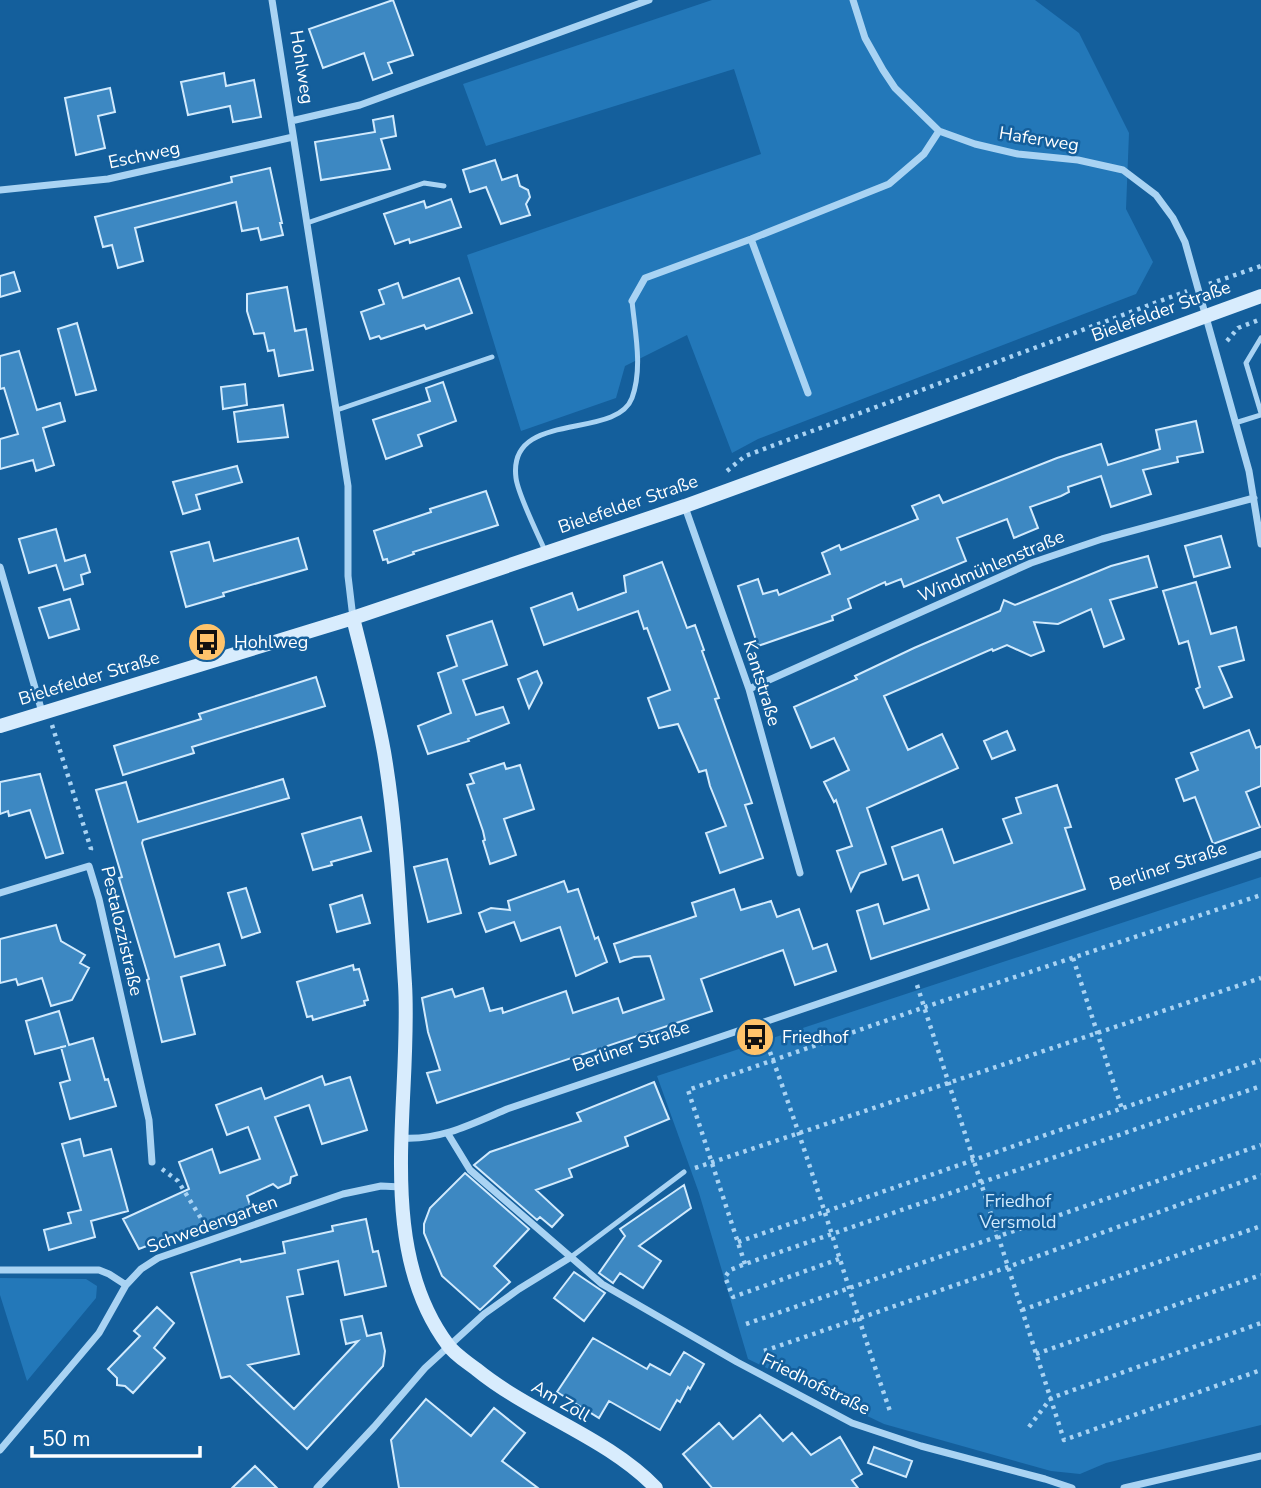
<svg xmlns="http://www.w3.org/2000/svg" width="1261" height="1488" viewBox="0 0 1261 1488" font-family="'Nunito Sans',sans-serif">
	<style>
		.green { fill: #2378b9 }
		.building { fill: #3d88c2; stroke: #d1eafd; stroke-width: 2 }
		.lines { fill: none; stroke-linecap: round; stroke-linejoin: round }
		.path { stroke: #a9d3f3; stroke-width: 4.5; stroke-dasharray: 3.5 5; stroke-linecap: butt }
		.lane { stroke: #a9d3f3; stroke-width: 5 }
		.street { stroke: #a9d3f3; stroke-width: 7 }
		.secondary { stroke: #d8ecfd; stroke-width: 14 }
		.labels { text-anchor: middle; stroke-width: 5; stroke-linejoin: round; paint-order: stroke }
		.street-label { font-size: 18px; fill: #fff; stroke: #145f9c }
		.poi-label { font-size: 18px; fill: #fff; stroke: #145f9c; text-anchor: start }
		.park-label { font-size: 18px; fill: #d1eafd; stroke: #145f9c }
	</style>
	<rect width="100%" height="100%" fill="#145f9c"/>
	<path class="green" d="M712,0H1035L1079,33L1129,133L1126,209L1153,262L1136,294L758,439L732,453L687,335L625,366L616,398L521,431L467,255L761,154L734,69L486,146L463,84Z
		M1261,877V1425L1106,1463L1080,1474L1051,1471L884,1424L748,1359L699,1193L657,1076Z
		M0,1278L86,1279L97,1286L96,1298L27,1381L0,1295Z"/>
	<path class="building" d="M393,0L413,55L388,63L392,73L373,80L364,53L323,68L309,29Z
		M224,73L226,86L254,80L261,117L233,122L230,106L188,115L181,82Z
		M110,88L115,112L98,116L105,148L76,155L65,98Z
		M393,116L396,136L381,139L390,169L321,180L315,142L375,132L373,120Z
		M495,160L502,180L517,175L520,186L528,190L530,197L526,204L530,215L501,224L486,187L470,192L463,170Z
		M270,168L282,223H280L283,235L261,240L258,228L242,231L236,202L135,228L143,261L118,268L112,245L103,247L95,217L232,182L231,177Z
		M451,199L461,227L410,243L409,239L395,244L384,214L424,201L426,208Z
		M14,272L20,291L0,297V276Z
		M459,278L472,313L426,329L424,325L381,339L379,336L370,339L361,312L384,304L379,290L398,283L403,298Z
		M287,287L295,331L306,329L313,370L279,376L274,350L268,351L264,333L254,334L247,311V294Z
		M77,323L96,390L76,395L58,329Z
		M19,351L37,410L60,403L65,421L43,428L54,465L36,471L33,460L0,469V439L18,434L4,388L0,389V356Z
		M443,382L456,421L418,435L422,446L386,459L373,420L430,401L426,388Z
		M245,384L247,405L223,409L221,387Z
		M283,405L288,437L238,442L234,412Z
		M1196,421L1203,452L1177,457L1178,462L1143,470L1151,494L1111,507L1101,476L1068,487L1069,492L1061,496L1030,507L1038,528L1014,538L1007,519L957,538L966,561L904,587L901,579L886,585L885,582L848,599L851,608L832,616L833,620L758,646L738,586L758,579L763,594L777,590L779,595L830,574L822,553L839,545L841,550L918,519L912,506L939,495L943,503L1057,458L1101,444L1108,465L1160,449L1156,430Z
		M237,466L242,482L196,495L200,509L183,514L173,482Z
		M486,491L498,525L413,552L414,554L388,563L387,559L383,560L374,531L431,512L430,509Z
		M56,529L65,561L85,555L90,572L81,575L83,584L64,590L56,565L29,573L19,539Z
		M1221,536L1230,567L1194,577L1185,546Z
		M298,538L307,569L223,593L224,596L186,607L171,552L209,542L214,561Z
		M1148,556L1157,587L1110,600L1124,639L1104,647L1091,609L1058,624L1034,622L1044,651L1031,656L1007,645L993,651L992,649L884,696L908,750L942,734L958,768L867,808L886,864L860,873L851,891L837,851L852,846L836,800L834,802L824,782L849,770L834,738L811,748L794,707L857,679L855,676L914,648L1000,611L1004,600L1015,605L1111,566Z
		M662,562L687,628L695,625L704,650L702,651L719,698L715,699L752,803L745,805L763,858L720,873L706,833L726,826L710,786L706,770L699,772L678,724L659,728L648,698L670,690L647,628L644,629L638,611L544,645L531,608L572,593L578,610L626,592L624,576Z
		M1196,582L1211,634L1236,627L1244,660L1219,667L1232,697L1204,708L1196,689L1200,687L1188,641L1179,644L1163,591Z
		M70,599L79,629L49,638L39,608Z
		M492,621L507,665L463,680L476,715L503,707L509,723L468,739L469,741L428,754L418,726L451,713L438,673L457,666L447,636Z
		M537,671L542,683L529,708L518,679Z
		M316,677L325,706L192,747L194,753L123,775L114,746L201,719L199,714Z
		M1249,730L1256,748L1261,746V786L1246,792L1260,827L1213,844L1195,797L1184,801L1176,779L1198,770L1191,753Z
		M1007,731L1015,750L992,759L984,741Z
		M504,763L506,769L520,765L534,809L504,819L516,855L490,864L483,841L485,840L483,831L467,785L474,783L470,774Z
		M40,774L63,853L46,858L30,810L9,816L8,811L0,814V782Z
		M283,779L289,798L143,840L142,843L175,957L219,944L225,965L181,977L195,1034L162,1042L147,980L149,979L119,878L122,877L96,790L126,782L138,822Z
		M1057,785L1071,827L1065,828L1085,889L871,959L857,911L878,904L884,924L929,909L918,875L903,880L892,847L942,829L954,863L1012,843L1003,819L1021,813L1016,798Z
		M361,817L371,851L331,862L332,865L313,870L302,834Z
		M447,859L461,913L428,922L414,867Z
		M564,881L568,892L578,889L595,939L598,937L607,962L576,976L560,927L521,941L514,922L486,932L479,913L491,908L510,910L508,901Z
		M246,888L260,932L242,938L228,893Z
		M734,889L741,910L771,901L777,917L799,909L813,949L827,944L836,971L795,985L783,950L701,979L712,1011L437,1103L427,1073L440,1070L428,1032L422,998L452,989L455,997L483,988L490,1011L502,1008L503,1013L566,991L573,1013L618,998L623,1013L664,999L650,956L634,957L620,962L614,944L696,916L692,903Z
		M362,895L370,923L337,932L330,905Z
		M56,925L61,941L85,955L80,963L89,968L72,1000L51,1006L42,978L18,985L16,979L0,983V939Z
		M353,965L354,970L359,969L368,1000L364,1001L365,1005L313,1020L312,1016L307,1017L297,982Z
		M59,1011L69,1045L93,1038L105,1080L108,1079L116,1106L70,1119L60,1083L70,1080L61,1047L66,1046L35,1054L26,1021Z
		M322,1076L325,1085L350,1077L367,1130L322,1144L309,1105L275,1117L297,1175L291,1177L290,1183L278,1188L273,1184L247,1196L251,1208L179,1236L178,1234L139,1249L123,1219L189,1189L179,1162L212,1149L220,1173L260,1159L248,1127L227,1135L216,1105L261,1088L265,1099Z
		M654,1082L669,1119L625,1137L628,1146L569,1169L572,1177L536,1190L563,1215L552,1227L540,1217L537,1220L474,1165L490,1152L581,1121L577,1113Z
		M80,1139L84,1156L111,1149L128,1211L91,1221L95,1237L49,1250L44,1230L71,1223L68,1213L81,1210L62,1144Z
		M465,1173L529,1229L494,1266L510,1282L480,1310L442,1276L424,1233V1224L430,1208Z
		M684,1185L691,1208L639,1246L661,1261L643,1288L620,1273L613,1283L599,1273L625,1236L620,1229Z
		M366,1219L373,1252L378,1251L386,1286L345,1295L338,1261L298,1270L303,1294L287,1297L299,1354L248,1365L294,1409L358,1341L346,1344L341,1320L362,1316L367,1336L381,1333L385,1351L383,1366L307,1449L230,1376L221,1378L191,1273L240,1259L241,1262L285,1253L283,1242L333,1231L332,1226Z
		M574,1272L605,1293L584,1321L554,1298Z
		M157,1307L174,1323L154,1348L165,1358L133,1393L125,1386L117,1385V1378L108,1369L140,1336L134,1331Z
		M593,1338L647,1369L650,1364L670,1375L684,1352L704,1364L690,1389L688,1387L680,1402L677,1400L660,1430L609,1401L599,1418L557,1392Z
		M426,1399L471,1436L494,1408L525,1433L502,1461L538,1488H399L391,1440Z
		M760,1415L783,1441L792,1433L811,1455L840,1437L862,1474L852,1480L858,1488H712L683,1454L719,1423L733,1439Z
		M874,1447L912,1461L906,1477L868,1463Z
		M255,1466L277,1488H232Z"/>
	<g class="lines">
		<path class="path" d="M1209,284L1261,266
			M1227,341L1238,328L1261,319
			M727,471L745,456L1187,291
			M52,725L91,849L90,854
			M1073,958L1122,1109
			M917,985L1064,1440L1261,1370
			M764,1036C811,1160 847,1288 891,1414
			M695,1168L1261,978
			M162,1169L178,1181L207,1228
			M738,1242L1261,1060
			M839,1259L733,1297L725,1277L730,1270L745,1264L1261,1086
			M745,1264L688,1090L925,1007L1261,895
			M1022,1310L1261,1226
			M746,1324L1261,1145
			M764,1351L1008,1267L1261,1175
			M1036,1354L1261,1275
			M1029,1427L1051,1398L1261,1323"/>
		<path class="lane" d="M307,223L424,183L444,186
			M1261,338L1246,363L1261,413
			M337,410L492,357
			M1235,423L1261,415
			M546,553C538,534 518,495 516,478C507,409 616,441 632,398C643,368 635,332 632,301
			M571,1257L684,1172"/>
		<path class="street" d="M272,0L348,486V576L353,618
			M853,0L865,38L883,70L895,88L939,131L975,144L1018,154L1078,160L1123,170L1156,195L1173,218L1185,242L1249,471L1261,544
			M291,121L360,105L649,0
			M0,190L108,179L293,137
			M751,239L808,393
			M632,301L645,278L751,239L889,184L924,154L939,131
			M685,507L749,689L800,873
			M0,567L42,712
			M749,689L1031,563L1102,539L1254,498
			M0,893L89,866L99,899L149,1120L152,1162
			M448,1134L470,1170L602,1284L737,1362L852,1423L921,1446L1045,1479L1072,1488
			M403,1138C441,1140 472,1124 507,1109L1261,854
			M0,1270H99L109,1274L126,1285
			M0,1450L99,1333L126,1285L141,1269L158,1258L343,1194L381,1186L401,1187
			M317,1488L374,1427L425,1368L484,1314L519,1289L571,1257
			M1124,1488L1261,1456"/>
		<path class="secondary" d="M353,618C364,662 376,707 384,752C397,828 400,907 405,984C412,1099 373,1245 448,1345C454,1354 467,1362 476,1369C531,1414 607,1437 656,1488
			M0,726L353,618L685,506L1261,296"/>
	</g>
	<defs>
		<symbol id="bus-disc" viewBox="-11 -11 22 22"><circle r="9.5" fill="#ffc36b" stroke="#145f9c"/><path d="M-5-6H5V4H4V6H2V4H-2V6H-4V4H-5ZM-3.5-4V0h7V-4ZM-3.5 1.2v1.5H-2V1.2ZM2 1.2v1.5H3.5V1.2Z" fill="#111"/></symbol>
	</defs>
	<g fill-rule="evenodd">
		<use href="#bus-disc" x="185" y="620" width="44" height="44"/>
		<use href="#bus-disc" x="733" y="1015" width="44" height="44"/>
	</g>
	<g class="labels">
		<g class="street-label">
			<text transform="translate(302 67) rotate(81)" y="6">Hohlweg</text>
			<text transform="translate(1039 139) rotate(9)" y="6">Haferweg</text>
			<text transform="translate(144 155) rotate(-12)" y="6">Eschweg</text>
			<text transform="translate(1161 311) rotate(-20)" y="6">Bielefelder Straße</text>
			<text transform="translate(628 504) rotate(-19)" y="6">Bielefelder Straße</text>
			<text transform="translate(991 566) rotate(-23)" y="6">Windmühlenstraße</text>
			<text transform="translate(89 678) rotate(-17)" y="6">Bielefelder Straße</text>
			<text transform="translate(762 683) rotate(73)" y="6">Kantstraße</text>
			<text transform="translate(1168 866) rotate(-18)" y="6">Berliner Straße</text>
			<text transform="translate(122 931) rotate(77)" y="6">Pestalozzistraße</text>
			<text transform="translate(631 1046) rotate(-19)" y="6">Berliner Straße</text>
			<text transform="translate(212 1224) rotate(-20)" y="6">Schwedengarten</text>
			<text transform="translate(816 1384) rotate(26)" y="6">Friedhofstraße</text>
			<text transform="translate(561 1401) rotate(30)" y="6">Am Zoll</text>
		</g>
		<g class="poi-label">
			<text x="234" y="648">Hohlweg</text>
			<text x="782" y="1043">Friedhof</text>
		</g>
		<g class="park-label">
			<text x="1018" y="1207">Friedhof<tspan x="1018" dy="21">Versmold</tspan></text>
		</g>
	</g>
	<path d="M32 1446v10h168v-10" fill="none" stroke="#ffffff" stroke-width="3.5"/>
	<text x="42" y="1446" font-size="21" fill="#ffffff" stroke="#145f9c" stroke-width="5" paint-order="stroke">50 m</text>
</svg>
